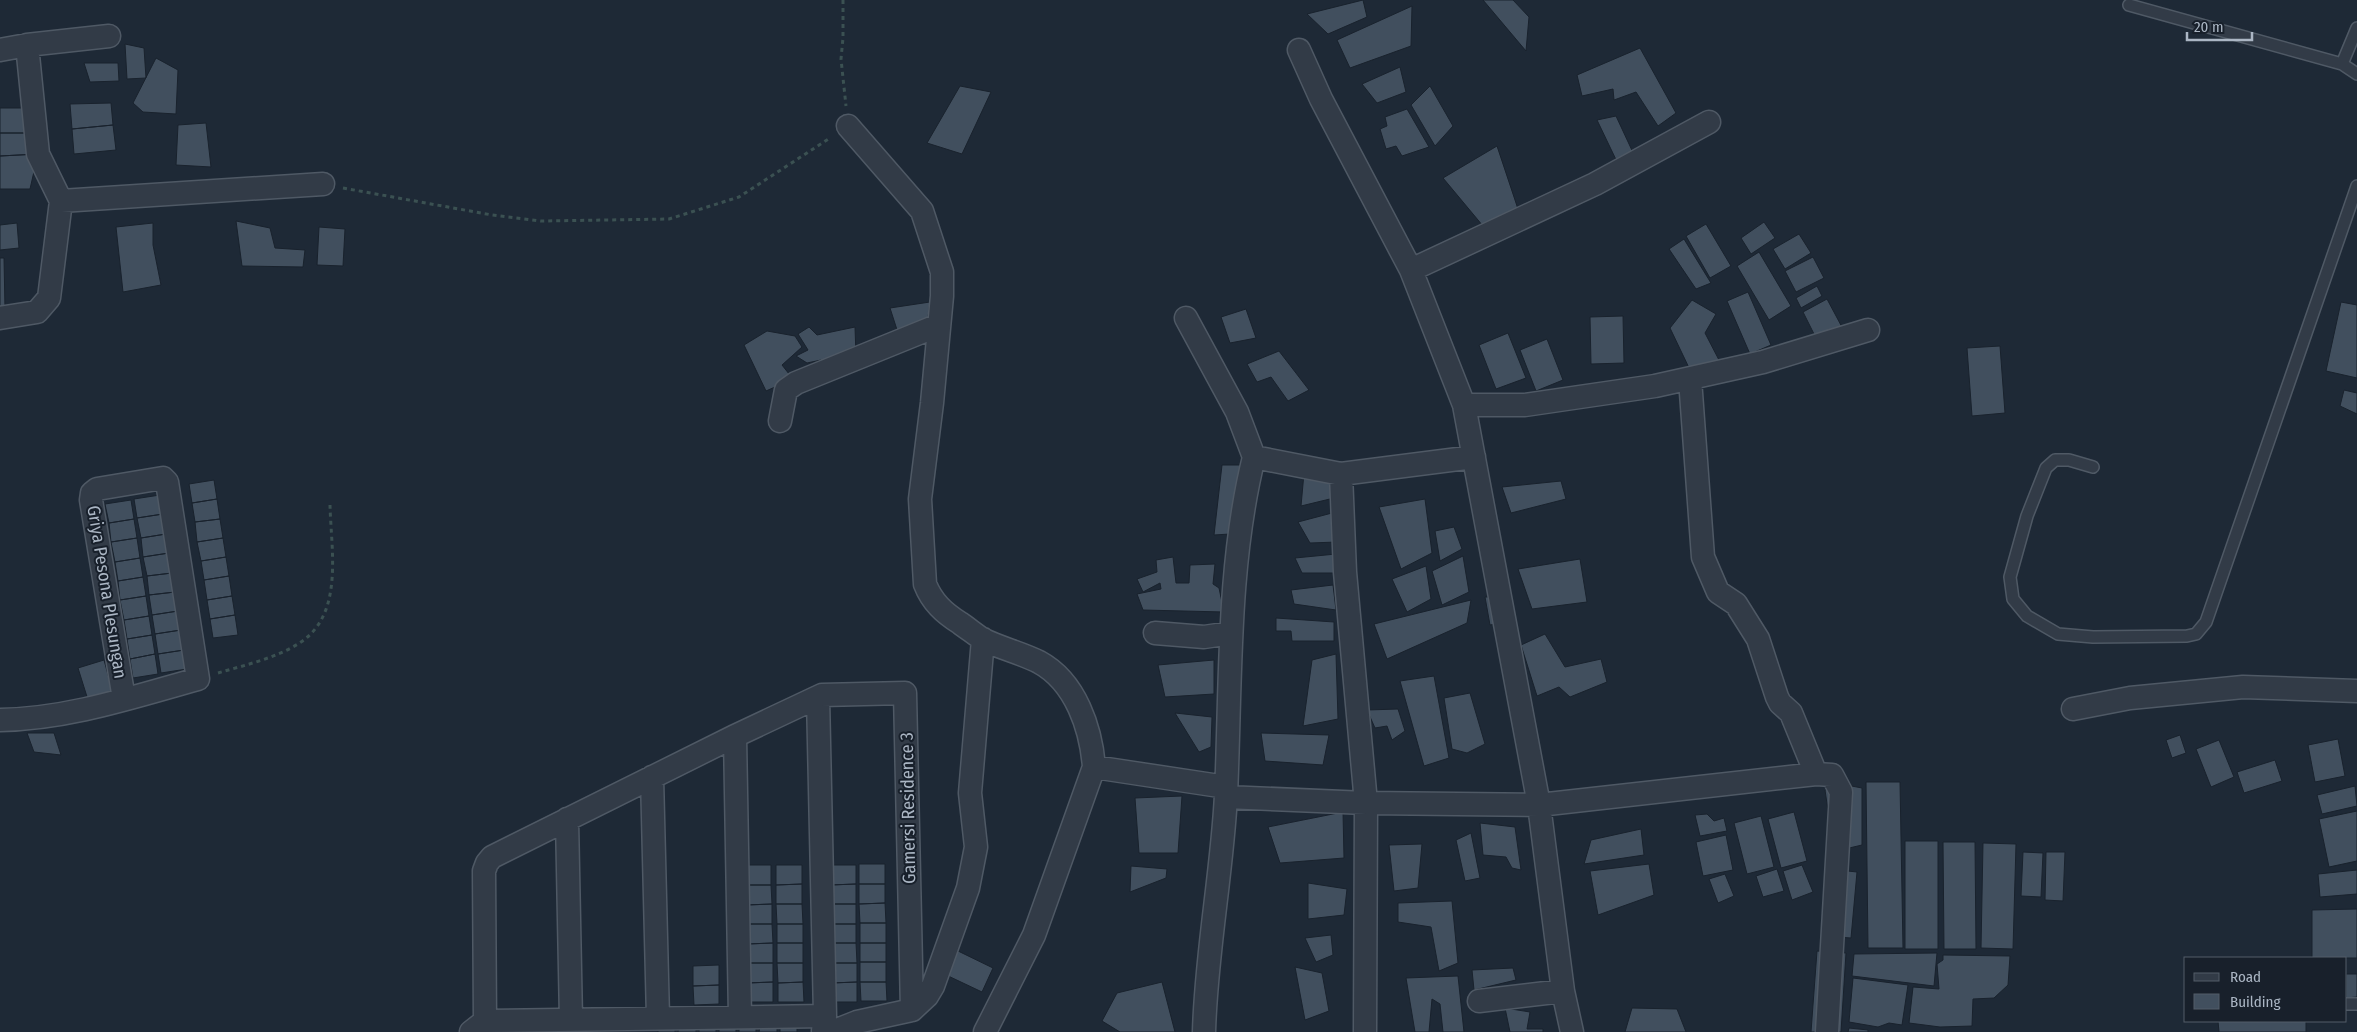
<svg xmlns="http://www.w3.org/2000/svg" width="2357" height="1032" font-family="'Fira Sans Condensed',sans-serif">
	<rect width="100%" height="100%" fill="#1e2936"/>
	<path fill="#414f5e" stroke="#19222d" d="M 1363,0 L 1367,17 L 1328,34 L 1307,14 Z
		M 1483,0 L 1513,0 L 1529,17 L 1526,51 Z
		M 1412,6 L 1411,46 L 1350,68 L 1337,40 Z
		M 125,44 L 144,48 L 146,78 L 127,79 Z
		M 1640,48 L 1676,113 L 1658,126 L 1636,92 L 1614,100 L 1613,89 L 1582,96 L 1577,75 Z
		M 156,58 L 178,70 L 176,114 L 143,112 L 133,103 Z
		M 84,63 L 118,63 L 119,81 L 90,82 Z
		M 1400,67 L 1406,92 L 1377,103 L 1362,84 Z
		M 960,86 L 991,92 L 962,154 L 927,143 Z
		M 1430,86 L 1453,126 L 1435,146 L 1411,105 Z
		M 111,103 L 113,125 L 72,129 L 70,104 Z
		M 0,108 L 24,108 L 36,133 L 0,133 Z
		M 1407,109 L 1429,147 L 1402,156 L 1396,146 L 1386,149 L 1380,129 L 1387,126 L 1385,117 Z
		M 1616,116 L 1636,159 L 1620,168 L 1597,120 Z
		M 206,123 L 211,167 L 176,165 L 178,125 Z
		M 113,125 L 116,150 L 74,154 L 72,129 Z
		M 0,133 L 26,133 L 38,154 L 0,156 Z
		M 1497,146 L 1520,215 L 1488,232 L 1443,178 Z
		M 38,154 L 30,189 L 0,189 L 0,156 Z
		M 236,221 L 270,228 L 275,248 L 305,250 L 303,267 L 242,266 Z
		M 1764,222 L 1775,238 L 1751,254 L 1741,238 Z
		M 17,223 L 19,248 L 0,250 L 0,225 Z
		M 153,223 L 153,245 L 161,285 L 123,292 L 116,227 Z
		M 1706,224 L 1731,266 L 1710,278 L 1686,236 Z
		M 319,227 L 345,229 L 343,266 L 317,265 Z
		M 1799,234 L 1811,253 L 1785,269 L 1773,249 Z
		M 1684,239 L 1711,283 L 1696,289 L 1669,249 Z
		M 1759,252 L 1791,306 L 1769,320 L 1737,266 Z
		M 1813,257 L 1824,278 L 1796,292 L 1785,271 Z
		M 0,258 L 4,258 L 5,309 L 0,309 Z
		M 1817,286 L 1822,296 L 1801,308 L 1796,298 Z
		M 1748,292 L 1771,345 L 1750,354 L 1727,301 Z
		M 1827,299 L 1843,329 L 1818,342 L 1803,312 Z
		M 1692,300 L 1716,314 L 1705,333 L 1719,360 L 1691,372 L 1670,328 Z
		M 930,302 L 927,325 L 899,336 L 890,308 Z
		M 2341,302 L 2357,305 L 2357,378 L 2326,371 Z
		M 1246,309 L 1256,338 L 1230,343 L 1221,317 Z
		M 1623,316 L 1624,363 L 1591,364 L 1590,317 Z
		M 809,327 L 817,335 L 855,327 L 856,356 L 822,369 L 821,360 L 807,363 L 796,356 L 808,350 L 798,334 Z
		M 767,331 L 795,336 L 802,347 L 782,365 L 793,379 L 766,391 L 744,345 Z
		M 1508,333 L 1526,378 L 1496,389 L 1479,345 Z
		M 1547,339 L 1563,380 L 1536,391 L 1520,350 Z
		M 2000,346 L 2005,413 L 1972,416 L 1967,348 Z
		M 1279,351 L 1309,390 L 1288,401 L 1271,377 L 1257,382 L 1247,364 Z
		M 2344,390 L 2357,393 L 2357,414 L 2340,406 Z
		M 1222,465 L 1243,465 L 1230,534 L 1214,535 Z
		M 1304,473 L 1333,481 L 1334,498 L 1301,506 Z
		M 214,480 L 217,499 L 192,503 L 189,484 Z
		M 1561,481 L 1566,499 L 1511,513 L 1502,487 Z
		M 160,495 L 163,514 L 137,518 L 134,499 Z
		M 217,499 L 220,519 L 195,522 L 192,503 Z
		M 1425,499 L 1432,553 L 1401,569 L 1379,507 Z
		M 131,500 L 134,519 L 109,523 L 105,504 Z
		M 1332,513 L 1337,542 L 1310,543 L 1298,522 Z
		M 163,514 L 166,534 L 141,538 L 137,518 Z
		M 134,519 L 137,538 L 111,542 L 109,523 Z
		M 220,519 L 223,538 L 197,542 L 195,522 Z
		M 1454,527 L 1462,549 L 1440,561 L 1435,531 Z
		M 166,534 L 169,553 L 143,557 L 141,538 Z
		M 137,538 L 140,558 L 115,562 L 111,542 Z
		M 223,538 L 226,557 L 201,561 L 197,542 Z
		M 169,553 L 172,573 L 147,576 L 143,557 Z
		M 1336,554 L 1342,573 L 1302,573 L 1295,558 Z
		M 1463,556 L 1469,592 L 1442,605 L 1432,571 Z
		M 226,557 L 229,576 L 204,580 L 201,561 Z
		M 1173,557 L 1176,583 L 1189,583 L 1190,565 L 1215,564 L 1213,584 L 1219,588 L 1224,612 L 1143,610 L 1137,594 L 1161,589 L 1160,583 L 1143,592 L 1137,579 L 1157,572 L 1156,560 Z
		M 140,558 L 143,577 L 118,581 L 115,562 Z
		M 1580,559 L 1587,602 L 1532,609 L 1518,569 Z
		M 1426,566 L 1431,599 L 1407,612 L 1392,579 Z
		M 172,573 L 175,592 L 149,595 L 147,576 Z
		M 229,576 L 232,596 L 207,600 L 204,580 Z
		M 143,577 L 146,596 L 120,600 L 118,581 Z
		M 1333,585 L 1336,610 L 1294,604 L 1291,590 Z
		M 175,592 L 178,611 L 152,615 L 149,595 Z
		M 146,596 L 149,616 L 124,620 L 120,600 Z
		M 232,596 L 235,615 L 210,619 L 207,600 Z
		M 1485,597 L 1493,597 L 1502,623 L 1490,625 Z
		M 1471,600 L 1467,623 L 1387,659 L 1374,624 Z
		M 178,611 L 181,630 L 155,634 L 152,615 Z
		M 235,615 L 238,635 L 213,638 L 210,619 Z
		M 149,616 L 152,635 L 127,639 L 124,620 Z
		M 1276,618 L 1334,622 L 1334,641 L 1292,641 L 1291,631 L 1276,631 Z
		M 181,630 L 184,650 L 158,654 L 155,634 Z
		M 1545,634 L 1565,667 L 1601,659 L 1607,682 L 1570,697 L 1559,687 L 1537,696 L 1521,645 Z
		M 152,635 L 155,654 L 130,659 L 127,639 Z
		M 184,650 L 187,669 L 161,673 L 158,654 Z
		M 155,654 L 158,674 L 133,678 L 130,659 Z
		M 1336,654 L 1338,719 L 1303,726 L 1312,660 Z
		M 104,660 L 113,693 L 88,700 L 78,668 Z
		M 1214,660 L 1214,694 L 1165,697 L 1158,665 Z
		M 1434,676 L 1449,758 L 1424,766 L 1400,681 Z
		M 1470,693 L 1485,744 L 1467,753 L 1452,749 L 1444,698 Z
		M 1398,709 L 1405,731 L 1392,740 L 1387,726 L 1375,728 L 1367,710 Z
		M 1175,713 L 1212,717 L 1211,747 L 1199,752 Z
		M 27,733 L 54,733 L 61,755 L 34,752 Z
		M 1261,733 L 1329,735 L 1323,765 L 1265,761 Z
		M 2180,735 L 2186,753 L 2172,758 L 2166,740 Z
		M 2338,739 L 2345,776 L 2315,782 L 2308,745 Z
		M 2219,740 L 2234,777 L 2211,787 L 2196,749 Z
		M 2275,760 L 2282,781 L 2244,793 L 2237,772 Z
		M 1866,782 L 1900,782 L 1903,948 L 1868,948 Z
		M 1841,784 L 1862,788 L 1862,845 L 1845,849 L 1833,845 L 1825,790 Z
		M 2355,786 L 2357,806 L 2322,814 L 2317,795 Z
		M 1182,796 L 1178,853 L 1139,853 L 1135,798 Z
		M 2357,811 L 2357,861 L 2329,867 L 2319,819 Z
		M 1343,812 L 1344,858 L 1280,863 L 1268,827 Z
		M 1794,812 L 1807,861 L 1781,868 L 1768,819 Z
		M 1707,814 L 1714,821 L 1724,818 L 1727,831 L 1700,836 L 1695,815 Z
		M 1761,816 L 1774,867 L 1747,874 L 1734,823 Z
		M 1480,823 L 1515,827 L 1521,870 L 1512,868 L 1506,857 L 1483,855 Z
		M 1641,829 L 1644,855 L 1584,864 L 1591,840 Z
		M 1471,833 L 1480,878 L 1465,881 L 1456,840 Z
		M 1726,835 L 1733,870 L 1703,876 L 1696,842 Z
		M 1905,841 L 1938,841 L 1938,949 L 1905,949 Z
		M 1943,842 L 1975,842 L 1976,949 L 1944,949 Z
		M 1983,843 L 2016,844 L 2013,949 L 1981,948 Z
		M 1422,844 L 1418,888 L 1394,891 L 1389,845 Z
		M 2023,852 L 2043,853 L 2041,897 L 2021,896 Z
		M 2046,852 L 2065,852 L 2063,901 L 2045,900 Z
		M 859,864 L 885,864 L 885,884 L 859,884 Z
		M 1649,864 L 1654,895 L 1598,915 L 1590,871 Z
		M 745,865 L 771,865 L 771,885 L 746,885 Z
		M 776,865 L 802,865 L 802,884 L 776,885 Z
		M 830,865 L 856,865 L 856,884 L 830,885 Z
		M 1802,865 L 1813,892 L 1792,900 L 1783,871 Z
		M 1131,866 L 1167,869 L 1166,878 L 1130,892 Z
		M 1777,869 L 1784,891 L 1763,897 L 1756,876 Z
		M 1829,869 L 1857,872 L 1851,938 L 1823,936 Z
		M 2357,870 L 2357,894 L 2320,897 L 2318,874 Z
		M 1725,874 L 1734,896 L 1718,903 L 1709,879 Z
		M 1308,883 L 1347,889 L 1344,915 L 1308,919 Z
		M 802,884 L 802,904 L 776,904 L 776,885 Z
		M 856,884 L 856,904 L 830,904 L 830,885 Z
		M 859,884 L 885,884 L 885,903 L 859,904 Z
		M 746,885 L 771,885 L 772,904 L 746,905 Z
		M 1452,901 L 1458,963 L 1439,971 L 1431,927 L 1398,922 L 1398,903 Z
		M 885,903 L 886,923 L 860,923 L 859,904 Z
		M 772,904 L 772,924 L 746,924 L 746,905 Z
		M 776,904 L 802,904 L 803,924 L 777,924 Z
		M 830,904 L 856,904 L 856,924 L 830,924 Z
		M 2357,909 L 2357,958 L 2312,958 L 2312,910 Z
		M 860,923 L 886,923 L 886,943 L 860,943 Z
		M 746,924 L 772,924 L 773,943 L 747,944 Z
		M 777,924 L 803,924 L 803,943 L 777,943 Z
		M 830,924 L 856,924 L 856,943 L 831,943 Z
		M 1331,935 L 1333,955 L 1316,962 L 1305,938 Z
		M 773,943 L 773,963 L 747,963 L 747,944 Z
		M 777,943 L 803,943 L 803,963 L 777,963 Z
		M 831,943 L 856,943 L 857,963 L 831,963 Z
		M 860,943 L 886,943 L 886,962 L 860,962 Z
		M 956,950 L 993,968 L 982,992 L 944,974 Z
		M 1817,951 L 1846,953 L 1841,1032 L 1811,1032 Z
		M 1937,953 L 1934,986 L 1852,976 L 1854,954 Z
		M 1943,955 L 2010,956 L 2008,985 L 1994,998 L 1973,999 L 1972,1026 L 1940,1027 L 1909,1023 L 1913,987 L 1939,989 L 1937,964 L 1943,960 Z
		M 860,962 L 886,962 L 886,982 L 860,982 Z
		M 747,963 L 773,963 L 773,982 L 747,983 Z
		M 777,963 L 803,963 L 803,982 L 778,983 Z
		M 831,963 L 857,963 L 857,982 L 831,983 Z
		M 719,965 L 719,985 L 693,986 L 693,966 Z
		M 1295,967 L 1322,973 L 1329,1011 L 1305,1020 Z
		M 1513,968 L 1516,980 L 1474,990 L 1472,970 Z
		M 2346,974 L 2357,974 L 2357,997 L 2346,998 Z
		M 1458,976 L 1464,1032 L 1443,1032 L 1440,1004 L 1432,999 L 1429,1032 L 1415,1032 L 1406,978 Z
		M 1853,978 L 1908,985 L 1902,1025 L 1889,1023 L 1878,1027 L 1849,1022 Z
		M 773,982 L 773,1002 L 747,1002 L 747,983 Z
		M 803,982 L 804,1002 L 778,1002 L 778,983 Z
		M 857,982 L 857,1002 L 831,1002 L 831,983 Z
		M 860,982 L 886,982 L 887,1001 L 861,1001 Z
		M 1162,982 L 1175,1032 L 1120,1032 L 1102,1021 L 1117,993 Z
		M 719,985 L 719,1004 L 694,1005 L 693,986 Z
		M 1505,1008 L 1530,1012 L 1527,1029 L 1543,1029 L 1543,1032 L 1510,1032 Z
		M 1632,1008 L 1677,1009 L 1686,1032 L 1625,1032 Z
		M 2218,1021 L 2306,1021 L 2306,1032 L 2219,1032 Z
		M 719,1026 L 736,1027 L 736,1032 L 719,1032 Z
		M 739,1026 L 756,1027 L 756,1032 L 739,1032 Z
		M 658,1027 L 675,1028 L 675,1032 L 658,1032 Z
		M 679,1027 L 696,1028 L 696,1032 L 678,1032 Z
		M 699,1027 L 716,1027 L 716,1032 L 699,1032 Z
		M 760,1027 L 777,1027 L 777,1032 L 759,1032 Z
		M 780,1027 L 797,1027 L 797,1032 L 780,1032 Z
		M 1849,1028 L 1868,1030 L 1868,1032 L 1848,1032 Z"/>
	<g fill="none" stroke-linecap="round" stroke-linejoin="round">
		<defs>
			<path id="lane" d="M 2129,5 L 2342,64
				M 2357,28 L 2342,64 L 2357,74
				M 2093,467 L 2069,460 L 2055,460 L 2046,468 L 2027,516 L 2010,577 L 2013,599 L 2027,616 L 2058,634 L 2093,637 L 2187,636 L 2196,634 L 2206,622 L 2357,186
				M 2346,1004 L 2357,1004"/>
			<path id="street" d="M 27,45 L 109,36
				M 0,50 L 27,45 L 38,154 L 61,201 L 49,298 L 37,312 L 0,318
				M 1299,50 L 1321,99 L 1411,270 L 1464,405 L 1539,805 L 1563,991 L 1572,1032
				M 848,126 L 922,211 L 942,272 L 942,296 L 932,403 L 920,499 L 925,584 C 932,602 944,613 960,623 C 967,628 975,634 982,639 C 1000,648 1021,653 1039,662 C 1076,682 1091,729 1094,767 L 1034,935 L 985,1032
				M 61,201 L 323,184
				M 1411,270 L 1595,184 L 1709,122
				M 1186,318 L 1237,412 L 1254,457
				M 1690,379 L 1703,557 L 1718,592 L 1736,604 L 1758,639 L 1777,697 L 1780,703 L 1791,713 L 1816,774
				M 1464,405 L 1525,405 L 1655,386 L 1763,362 L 1868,330
				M 780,421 L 786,390 L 796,383 L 939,325
				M 1341,474 L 1345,572 L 1366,803 L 1365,1032
				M 1155,633 L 1204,637 L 1231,633
				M 818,697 L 825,1016 L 823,1031
				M 2073,709 L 2130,698 L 2243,687 L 2357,691
				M 0,720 C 68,719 133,697 198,679 L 167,482 L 163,478 L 97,489 L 92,493 L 91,500 L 124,699
				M 735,736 L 740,1017
				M 1094,767 L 1226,787
				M 652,777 L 658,1018
				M 1226,797 L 1366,803 L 1539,805 L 1816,774 L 1832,775 L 1841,792 L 1827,1032
				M 567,819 L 571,1020
				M 1479,1001 L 1563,991
				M 485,1021 L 484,871 L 487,863 L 492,857 L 735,736 L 822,695 L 905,693 L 912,1010
				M 471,1032 L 485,1021 L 825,1016
				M 832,1032 L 857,1022 L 912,1010 L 927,996 L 933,986 L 968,888 L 976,847 L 970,793 L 983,639
				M 1204,1032 C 1206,953 1222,874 1226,795 C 1231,684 1227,565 1254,457 L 1341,474 L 1474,457"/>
		</defs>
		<use href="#lane" stroke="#4f5965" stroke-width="14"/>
		<use href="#street" stroke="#4f5965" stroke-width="25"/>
		<path stroke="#3b5152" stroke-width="3" stroke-dasharray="4 4" stroke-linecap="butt" d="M 843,0 L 843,38 L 841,59 L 846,106
			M 343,188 L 492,215 L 541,221 L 669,219 L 739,197 L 830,138
			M 218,673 C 245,665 277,658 301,642 C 344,613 331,550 330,505"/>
		<use href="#lane" stroke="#323b47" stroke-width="11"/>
		<use href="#street" stroke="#323b47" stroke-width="22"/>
	</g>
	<g text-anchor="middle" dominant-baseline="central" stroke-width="4" stroke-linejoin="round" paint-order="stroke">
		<g font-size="18" fill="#abb6c4" stroke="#18202b">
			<text transform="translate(107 592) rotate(81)">Griya Pesona Plesungan</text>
			<text transform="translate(908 808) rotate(-91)">Gamersi Residence 3</text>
		</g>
	</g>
	<rect x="2184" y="957" width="162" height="65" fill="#18202b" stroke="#535c68"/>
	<rect x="2194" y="973" width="25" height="8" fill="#323b47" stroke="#535c68"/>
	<text x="2230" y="982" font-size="15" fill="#abb6c4">Road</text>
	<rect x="2194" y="994" width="25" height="15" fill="#414f5e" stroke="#535c68"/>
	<text x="2230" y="1007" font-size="15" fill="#abb6c4">Building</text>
	<path d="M2187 32v8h65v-8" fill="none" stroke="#abb6c4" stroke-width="2.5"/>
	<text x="2194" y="32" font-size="15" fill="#abb6c4" stroke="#18202b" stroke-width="4" paint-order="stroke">20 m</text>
</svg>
